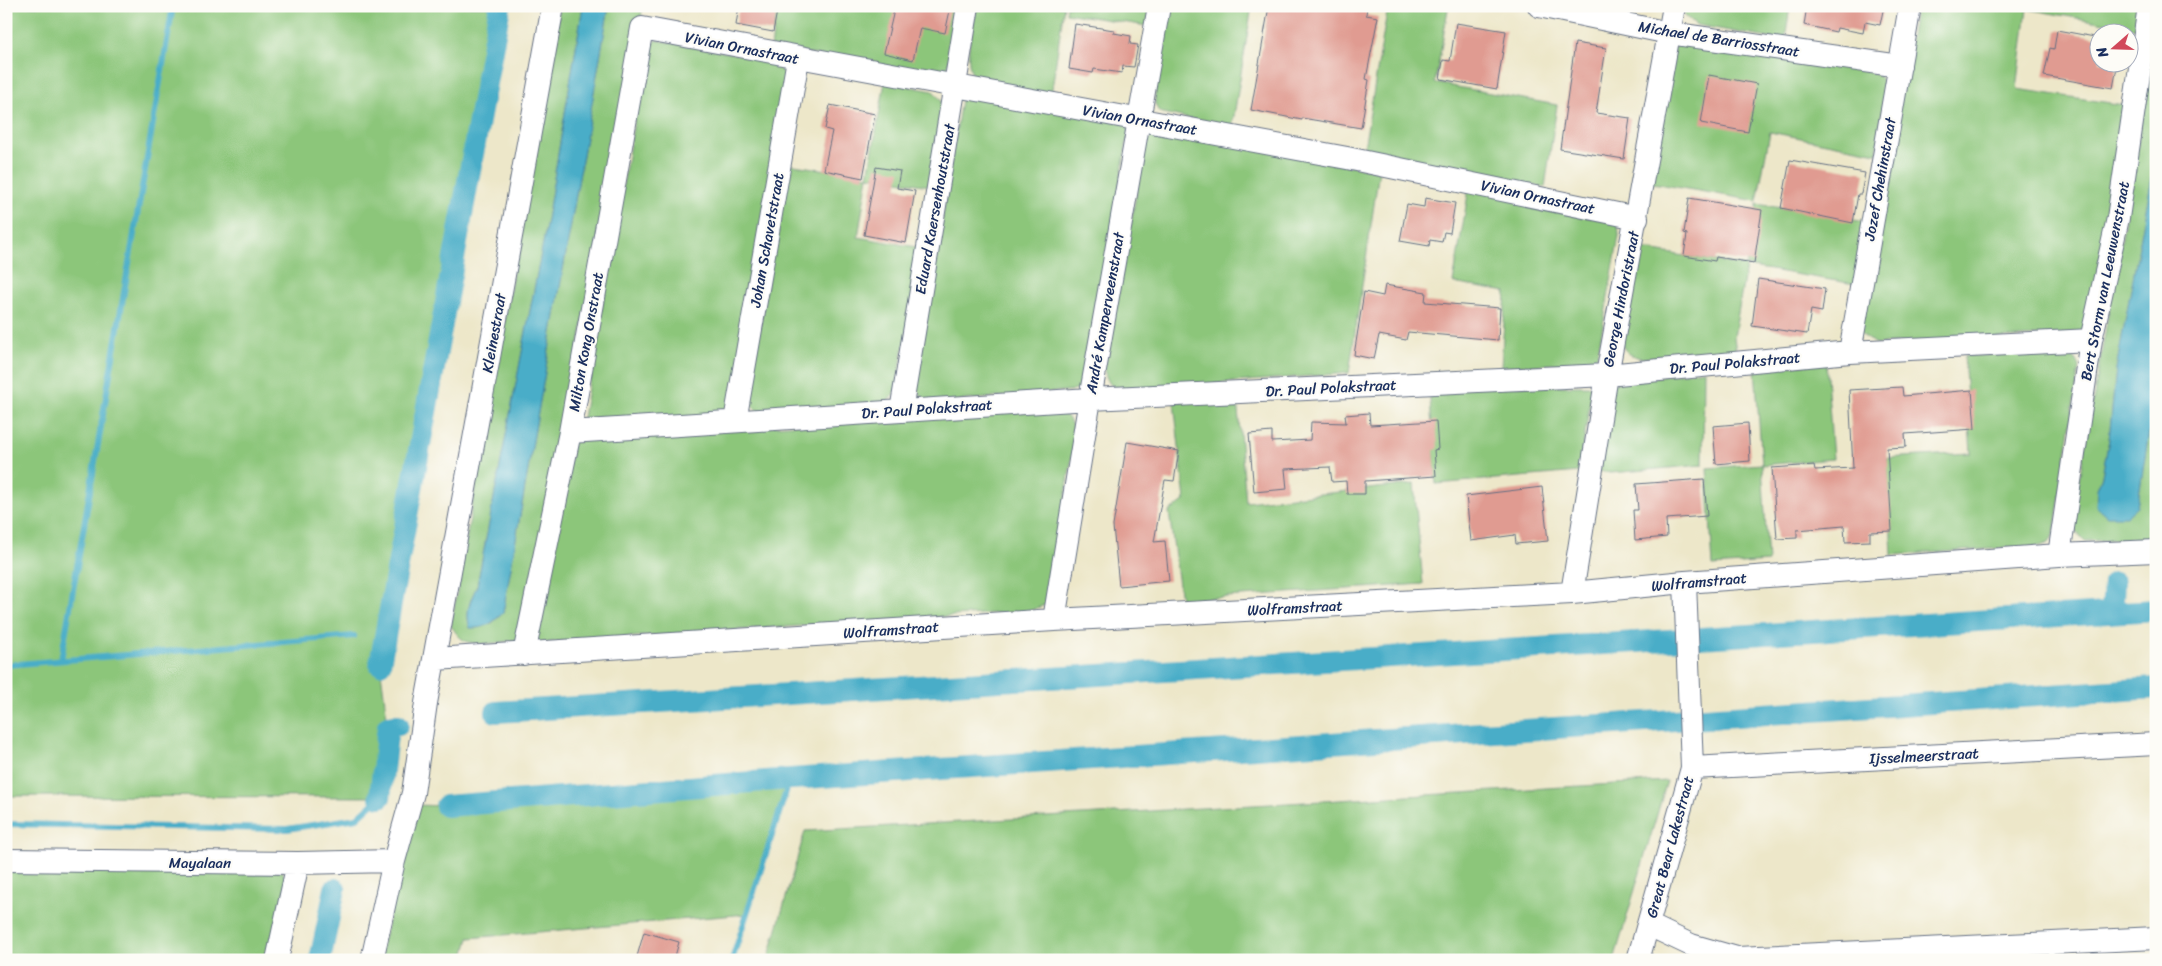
<svg xmlns="http://www.w3.org/2000/svg" width="2162" height="966" font-family="Sriracha,sans-serif">
	<rect width="100%" height="100%" fill="#fdfcf7"/>
	<filter id="ink" filterUnits="userSpaceOnUse"><feTurbulence type="fractalNoise" baseFrequency=".02" numOctaves="2"/><feDisplacementMap in="SourceGraphic" scale="10" xChannelSelector="R" yChannelSelector="G"/><feConvolveMatrix kernelMatrix="1 2 1 2 8 2 1 2 1" color-interpolation-filters="sRGB"/></filter>
	<filter id="wash" filterUnits="userSpaceOnUse"><feTurbulence type="fractalNoise" baseFrequency=".0096" numOctaves="4" result="noise"/><feDisplacementMap in="SourceGraphic" scale="20" xChannelSelector="R" yChannelSelector="G"/><feGaussianBlur stdDeviation="1.12" result="paint"/><feColorMatrix in="noise" values="0 0 0 0 0 0 0 0 0 0 0 0 0 0 0 0 0 1.4 0 .05"/><feComposite in="paint" operator="in"/></filter>
	<g filter="url(#wash)">
		<rect width="100%" height="100%" fill="#ede7c9"/>
		<path fill="#8cc67a" stroke="#547a6c" d="M 6,6 L 500,6 L 380,664 L 388,726 L 380,797 L 6,796 Z
			M 560,6 L 583,6 L 544,238 L 477,586 C 470,601 465,613 470,628 L 491,624 L 503,613 L 609,6 L 643,6 L 523,639 C 506,641 484,646 468,642 C 460,640 456,632 451,626 Z
			M 777,6 L 962,6 L 945,77 L 771,47 Z
			M 977,6 L 1064,6 L 1051,96 L 976,82 C 961,60 973,30 977,6 Z
			M 1067,6 L 1150,6 L 1147,26 L 1066,13 Z
			M 1168,6 L 1252,6 L 1232,128 L 1159,112 L 1155,104 L 1155,93 Z
			M 1388,6 L 1447,6 L 1448,9 L 1435,83 L 1557,105 L 1545,187 L 1363,154 Z
			M 1681,6 L 1790,6 L 1785,41 L 1697,25 L 1686,17 Z
			M 1916,6 L 2142,6 L 2138,29 L 2027,9 L 2017,89 L 2124,105 L 2104,256 L 2081,334 L 1877,344 L 1867,339 L 1860,331 Z
			M 2156,34 L 2156,157 L 2116,369 L 2109,440 L 2102,476 L 2097,489 L 2137,507 L 2156,388 L 2156,532 L 2145,538 L 2085,541 L 2074,529 L 2072,520 L 2122,237 Z
			M 656,40 L 775,61 L 788,79 L 733,406 L 713,417 L 582,423 L 647,46 Z
			M 1685,40 L 1866,70 L 1879,76 L 1885,85 L 1877,153 L 1770,132 L 1757,201 L 1647,182 L 1675,46 Z
			M 885,82 L 933,91 L 940,99 L 943,108 L 929,186 L 868,176 L 858,237 L 922,248 L 896,390 L 890,399 L 881,406 L 761,412 L 754,408 L 748,399 L 787,164 L 868,176 Z
			M 970,95 L 1130,124 L 1086,377 L 1077,390 L 933,403 L 922,397 L 916,388 L 961,100 Z
			M 1162,130 L 1379,171 L 1349,373 L 1121,391 C 1109,386 1107,381 1104,369 L 1145,147 L 1151,134 Z
			M 1469,188 L 1618,221 L 1619,236 L 1598,353 L 1593,362 L 1501,367 L 1506,292 L 1453,283 Z
			M 1757,204 L 1866,222 L 1855,284 L 1746,266 L 1734,337 L 1736,352 L 1642,358 C 1630,356 1626,353 1620,342 L 1636,248 L 1746,266 Z
			M 2067,352 L 2074,358 L 2079,367 L 2054,535 L 2049,543 L 2040,546 L 1892,555 L 1887,458 L 1971,453 L 1964,356 Z
			M 1826,363 L 1833,459 L 1762,465 L 1768,562 L 1713,566 L 1707,468 L 1762,464 L 1755,368 Z
			M 1704,370 L 1703,465 L 1611,473 L 1598,471 L 1610,384 Z
			M 1429,386 L 1591,386 L 1591,396 L 1579,472 L 1436,484 Z
			M 1237,398 L 1246,502 L 1414,484 L 1423,584 L 1181,600 L 1169,512 L 1185,500 L 1174,402 Z
			M 1049,408 C 1069,413 1071,419 1075,438 L 1050,592 L 1045,605 L 1029,611 L 539,643 L 534,640 L 574,439 Z
			M 790,779 L 747,914 L 469,938 L 463,960 L 379,960 L 415,805 L 446,806 Z
			M 1667,781 L 1614,960 L 768,960 L 805,831 Z
			M 282,871 L 287,881 L 269,960 L 6,960 L 6,872 Z"/>
		<path fill="#49adc8" stroke="#326e93" d="M 583,6 L 609,6 L 503,613 C 492,623 485,629 470,628 C 465,612 470,601 477,586 L 544,238 Z
			M 2156,157 L 2156,388 L 2137,507 L 2127,516 L 2107,516 L 2096,506 L 2097,489 L 2102,476 L 2109,440 L 2116,369 Z"/>
		<g fill="none" stroke-linecap="round" stroke-linejoin="round">
			<path stroke="#49adc8" stroke-width="6" d="M 61,660 L 173,6
				M 6,665 L 354,636
				M 6,824 L 287,829 L 357,818 L 380,797
				M 732,960 L 790,779"/>
			<path stroke="#49adc8" stroke-width="22" d="M 2112,613 L 2114,583
				M 380,664 L 500,6
				M 496,712 L 2156,610
				M 380,797 L 388,726 L 398,725
				M 446,806 L 790,779 L 2156,688
				M 320,960 L 335,889"/>
		</g>
		<g id="blocks">
			<path fill="#e09b91" d="M 739,6 L 778,6 L 773,32 L 736,25 Z
				M 895,6 L 951,6 L 945,33 L 920,28 L 913,60 L 884,53 Z
				M 1269,6 L 1367,6 L 1366,15 L 1378,17 L 1366,79 L 1369,80 L 1361,128 L 1302,118 L 1302,120 L 1251,110 Z
				M 1807,6 L 1884,6 L 1880,25 L 1865,22 L 1863,33 L 1837,28 L 1836,32 L 1804,25 Z
				M 1456,23 L 1506,31 L 1497,89 L 1440,79 L 1443,60 L 1450,61 Z
				M 1075,24 L 1114,30 L 1114,33 L 1131,36 L 1130,44 L 1138,45 L 1134,67 L 1123,66 L 1122,73 L 1094,69 L 1093,73 L 1069,69 Z
				M 2057,30 L 2100,38 L 2100,62 L 2118,62 L 2113,88 L 2044,76 L 2050,48 L 2054,49 Z
				M 1575,43 L 1606,48 L 1596,113 L 1630,118 L 1624,159 L 1560,149 Z
				M 1709,75 L 1757,84 L 1748,132 L 1701,123 Z
				M 830,105 L 875,114 L 863,178 L 824,170 L 832,131 L 825,129 Z
				M 1790,160 L 1865,173 L 1861,194 L 1858,194 L 1853,223 L 1781,208 Z
				M 876,167 L 900,171 L 897,188 L 915,191 L 906,243 L 864,235 Z
				M 1425,198 L 1455,203 L 1450,233 L 1444,232 L 1442,242 L 1430,240 L 1429,246 L 1400,241 L 1407,204 L 1424,207 Z
				M 1689,198 L 1762,210 L 1754,263 L 1716,257 L 1715,261 L 1684,256 L 1687,234 L 1684,233 Z
				M 1758,279 L 1825,289 L 1822,312 L 1811,310 L 1807,334 L 1752,326 Z
				M 1385,285 L 1426,292 L 1425,302 L 1500,308 L 1498,340 L 1408,332 L 1406,340 L 1379,335 L 1374,359 L 1354,355 L 1364,292 L 1383,296 Z
				M 1902,387 L 1903,396 L 1972,390 L 1975,429 L 1905,434 L 1906,447 L 1887,448 L 1892,531 L 1870,532 L 1870,541 L 1845,542 L 1844,526 L 1797,530 L 1797,538 L 1777,539 L 1772,468 L 1814,465 L 1815,470 L 1853,468 L 1849,390 Z
				M 1369,413 L 1370,425 L 1436,421 L 1438,449 L 1434,450 L 1436,476 L 1365,481 L 1365,494 L 1347,494 L 1346,481 L 1332,482 L 1330,467 L 1285,469 L 1287,489 L 1254,492 L 1249,434 L 1272,432 L 1272,442 L 1310,440 L 1311,422 L 1346,423 L 1345,415 Z
				M 1748,423 L 1750,461 L 1716,464 L 1713,426 Z
				M 1127,442 L 1179,451 L 1174,481 L 1165,480 L 1154,542 L 1165,541 L 1169,581 L 1119,586 L 1113,526 Z
				M 1704,479 L 1707,516 L 1666,519 L 1667,537 L 1635,540 L 1633,510 L 1638,510 L 1636,484 Z
				M 1542,487 L 1548,541 L 1516,544 L 1515,535 L 1471,541 L 1466,496 Z
				M 644,932 L 679,942 L 674,960 L 636,960 Z"/>
		</g>
	</g>
	<g filter="url(#ink)">
		<use href="#blocks" fill-opacity="0" stroke="#646f83" stroke-width="1"/>
		<g fill="none" stroke-linecap="round" stroke-linejoin="round">
			<defs>
				<path id="minor" d="M 1539,6 L 1669,33 L 1900,66
					M 1850,352 L 1910,6
					M 901,411 L 968,6
					M 735,421 L 798,59
					M 570,432 L 1090,399 L 1607,375 L 1850,352 L 2091,340
					M 2059,555 L 2091,340 L 2118,218 L 2149,6
					M 1572,593 L 1607,375 L 1674,6
					M 1054,620 L 1090,399 L 1159,6
					M 524,654 L 570,432 L 642,28 L 1347,158 L 1637,218
					M 435,659 L 1054,620 L 1572,593 L 1685,582 L 2059,555 L 2156,551
					M 1692,768 L 2156,744
					M 6,860 L 298,863 L 394,861
					M 1649,925 L 1691,945 L 1737,958 L 2156,938
					M 277,960 L 298,863
					M 372,960 L 394,861 L 413,793 L 426,703 L 553,6
					M 1638,960 L 1692,768 L 1685,582"/>
			</defs>
			<use href="#minor" stroke="#646f83" stroke-width="24"/>
			<use href="#minor" stroke="#fff" stroke-width="22"/>
		</g>
	</g>
	<g text-anchor="middle" dominant-baseline="central" stroke-width="4.5" stroke-linejoin="round" paint-order="stroke">
		<g font-size="15" fill="#1b2f5e" stroke="#fdfcf7">
			<text transform="translate(1719 39) rotate(9)">Michael de Barriosstraat</text>
			<text transform="translate(742 48) rotate(11)">Vivian Ornastraat</text>
			<text transform="translate(1140 120) rotate(10)">Vivian Ornastraat</text>
			<text transform="translate(1880 179) rotate(-80)">Jozef Chehinstraat</text>
			<text transform="translate(1538 197) rotate(12)">Vivian Ornastraat</text>
			<text transform="translate(935 209) rotate(-80)">Eduard Kaersenhoutstraat</text>
			<text transform="translate(767 240) rotate(-80)">Johan Schavetstraat</text>
			<text transform="translate(2105 281) rotate(-79)">Bert Storm van Leeuwenstraat</text>
			<text transform="translate(1621 299) rotate(-79)">George Hindoristraat</text>
			<text transform="translate(1105 313) rotate(-80)">André Kamperveenstraat</text>
			<text transform="translate(494 333) rotate(-80)">Kleinestraat</text>
			<text transform="translate(586 342) rotate(-80)">Milton Kong Onstraat</text>
			<text transform="translate(1735 363) rotate(-5)">Dr. Paul Polakstraat</text>
			<text transform="translate(1331 388) rotate(-3)">Dr. Paul Polakstraat</text>
			<text transform="translate(927 409) rotate(-4)">Dr. Paul Polakstraat</text>
			<text transform="translate(1699 582) rotate(-5)">Wolframstraat</text>
			<text transform="translate(1295 608) rotate(-3)">Wolframstraat</text>
			<text transform="translate(891 630) rotate(-4)">Wolframstraat</text>
			<text transform="translate(1924 756) rotate(-3)">Ijsselmeerstraat</text>
			<text transform="translate(1670 847) rotate(-75)">Great Bear Lakestraat</text>
			<text x="200" y="863">Mayalaan</text>
		</g>
	</g>
	<rect width="2162" height="966" fill="none" stroke="#fdfcf7" stroke-width="25"/>
	<g transform="translate(2114 48) rotate(250)"><circle r="24" fill="#fdfcf7" stroke="#a3aaba"/>
	<path d="M0-4L9 19L0 12L-9 19Z" fill="#d1495b"/>
	<text y="-8" font-size="14" font-weight="bold" text-anchor="middle" fill="#1b2f5e">N</text>
	</g>
</svg>
